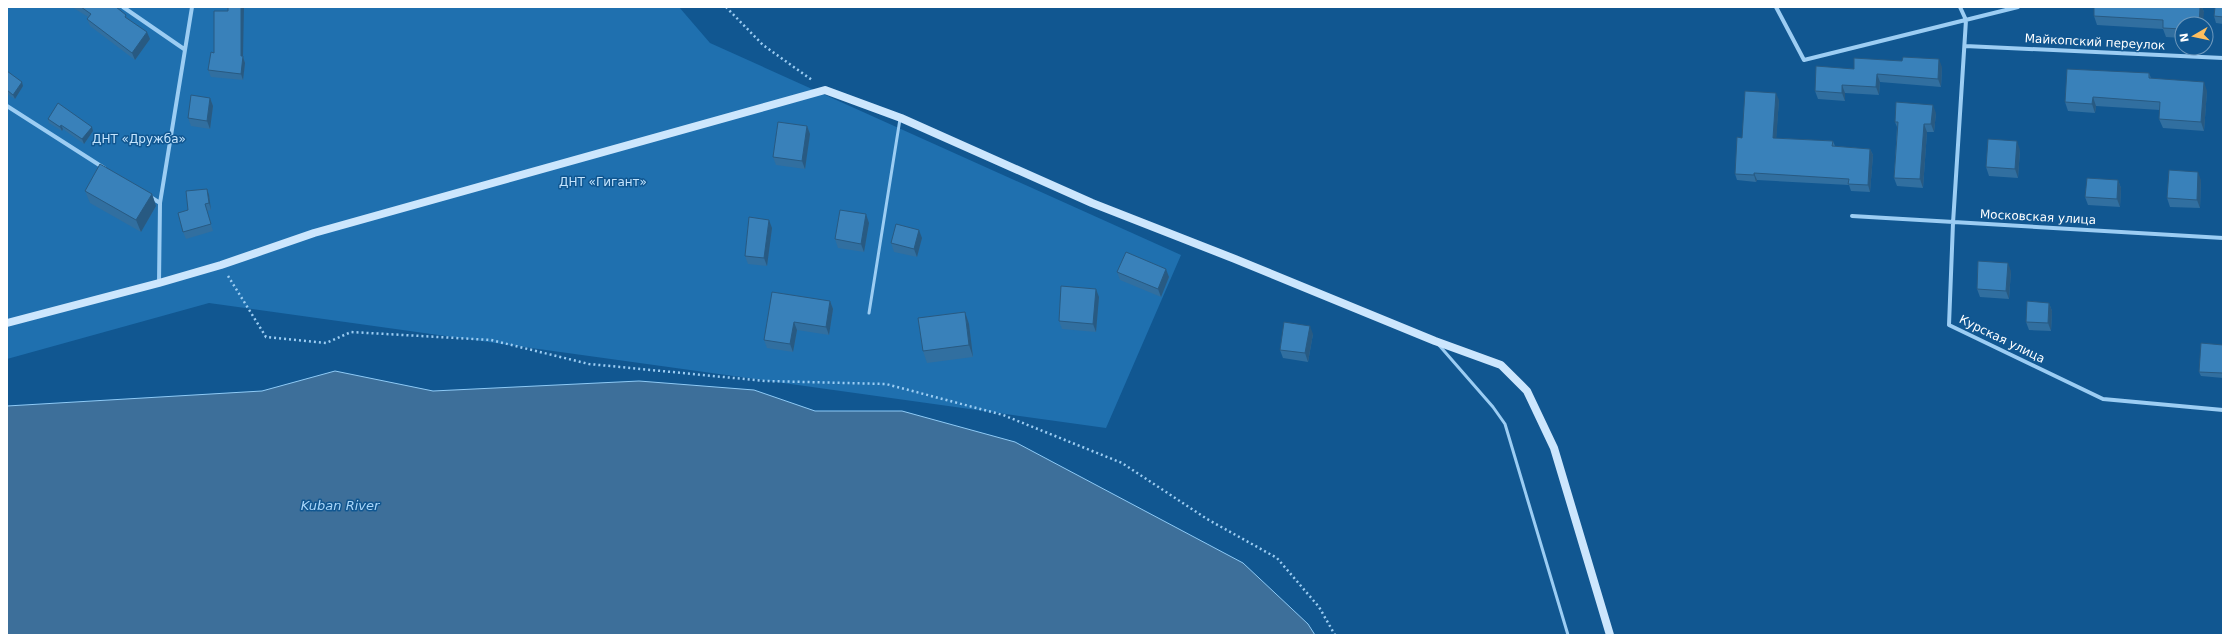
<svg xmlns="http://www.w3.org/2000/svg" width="2230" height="642" font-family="'DejaVu Sans',sans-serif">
	<rect width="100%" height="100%" fill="#115791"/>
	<path fill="#1f70af" d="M 7,7 L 679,7 L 710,43 L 1181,255 L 1106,428 L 209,303 L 7,359 Z"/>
	<path fill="#3d6f9a" stroke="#8ecaf6" d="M 335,371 L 433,391 L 639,381 L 754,390 L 815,411 L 902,411 L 1015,442 L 1243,563 L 1308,624 L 1315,635 L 7,635 L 7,406 L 262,391 Z"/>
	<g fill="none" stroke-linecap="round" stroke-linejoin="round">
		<path stroke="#9ccdf3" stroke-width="2.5" stroke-dasharray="2 3" stroke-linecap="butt" d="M 726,7 L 763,45 L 812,80
			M 228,276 L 266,337 L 326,343 L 351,332 L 491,340 L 589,364 L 765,381 L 886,384 L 1003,415 L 1122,463 L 1207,519 L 1277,558 L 1319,607 L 1335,635"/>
		<path stroke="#9ccdf3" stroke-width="3" d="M 869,313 L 900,119
			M 1438,344 L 1493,407 L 1505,424 L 1568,635"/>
		<path stroke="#9ccdf3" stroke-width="4" d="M 123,7 L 184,49
			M 1776,7 L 1804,60 L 2018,7
			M 1960,7 L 1966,20 L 1953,223 L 1949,325 L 2103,399 L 2223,410
			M 1965,46 L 2223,58
			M 7,106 L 104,168
			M 149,196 L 160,203
			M 1852,216 L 2223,238
			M 159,283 L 160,203 L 192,7"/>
		<path stroke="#cce6fd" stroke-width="8" d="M 7,323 L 159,283 L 221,265 L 314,233 L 825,90 L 901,118 L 1092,203 L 1235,259 L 1435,341 L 1501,365 L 1527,391 L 1554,448 L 1610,635"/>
	</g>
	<path fill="#316fa0" d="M 72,7 L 116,7 L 150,39 L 135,60 L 90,26 L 87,19 L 88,17 Z
		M 2094,7 L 2202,7 L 2204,12 L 2182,24 L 2182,38 L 2166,37 L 2163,29 L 2097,25 L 2094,16 Z
		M 2223,7 L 2223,24 L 2216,23 L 2214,16 Z
		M 228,11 L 245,63 L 243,80 L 211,77 L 208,70 L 214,53 Z
		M 1942,67 L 1941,87 L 1880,82 L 1879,95 L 1845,93 L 1845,101 L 1818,99 L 1815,91 L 1854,69 Z
		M 7,71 L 23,86 L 15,99 L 7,94 Z
		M 2149,73 L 2151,78 L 2207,91 L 2204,131 L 2163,128 L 2159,119 L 2160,110 L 2096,106 L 2095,113 L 2068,111 L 2065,102 Z
		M 210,98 L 213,106 L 210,129 L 191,126 L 188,118 Z
		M 1779,100 L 1776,138 L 1833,141 L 1835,146 L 1870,149 L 1873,155 L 1870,192 L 1851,191 L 1849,185 L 1757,180 L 1756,182 L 1737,180 L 1735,174 L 1742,138 Z
		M 1936,113 L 1934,132 L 1927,132 L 1923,188 L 1897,186 L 1894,178 L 1897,127 L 1895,122 Z
		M 48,119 L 93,131 L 84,144 L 63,129 L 62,131 L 49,123 Z
		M 807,126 L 810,134 L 805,169 L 776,165 L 773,157 Z
		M 2020,150 L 2018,178 L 1989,176 L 1986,167 Z
		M 2118,180 L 2121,188 L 2120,207 L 2088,205 L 2085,197 Z
		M 2201,180 L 2200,208 L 2170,207 L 2167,198 Z
		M 207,189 L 209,195 L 211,210 L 207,211 L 213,231 L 186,239 L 183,232 L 188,210 Z
		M 85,191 L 152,194 L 156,206 L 141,232 L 90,203 Z
		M 869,223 L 864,252 L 838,248 L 835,239 Z
		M 772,228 L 767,266 L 748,264 L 745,256 Z
		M 922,238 L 917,257 L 894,252 L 891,243 Z
		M 2011,271 L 2009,299 L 1980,297 L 1977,289 Z
		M 1117,272 L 1169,277 L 1161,297 L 1120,280 Z
		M 1099,297 L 1096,332 L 1062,329 L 1059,321 Z
		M 830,301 L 833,309 L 829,335 L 797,330 L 793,352 L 767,348 L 764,340 Z
		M 2049,303 L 2052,311 L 2051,331 L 2029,330 L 2026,322 Z
		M 965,312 L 969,324 L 973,357 L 927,363 L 923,351 Z
		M 1313,334 L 1308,362 L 1283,358 L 1280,350 Z
		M 2223,345 L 2223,378 L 2201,376 L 2199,372 Z"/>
	<path fill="#285a82" d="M 241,7 L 244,7 L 243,57 L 245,63 L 243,80 L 241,74 Z
		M 2200,7 L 2202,7 L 2204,12 L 2203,24 L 2199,24 Z
		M 147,32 L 150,39 L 135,60 L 132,53 Z
		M 1939,59 L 1942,67 L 1941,87 L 1938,79 Z
		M 1877,74 L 1880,82 L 1879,95 L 1876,87 Z
		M 22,82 L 23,86 L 15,99 L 13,95 Z
		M 2204,82 L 2207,91 L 2204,131 L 2201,122 Z
		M 1842,85 L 1845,93 L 1845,101 L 1842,93 Z
		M 1776,93 L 1779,100 L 1776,144 L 1773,138 Z
		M 2093,97 L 2096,106 L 2095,113 L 2092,104 Z
		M 210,98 L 213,106 L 210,129 L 207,121 Z
		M 1933,105 L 1936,113 L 1934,132 L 1931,124 Z
		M 1924,124 L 1927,132 L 1923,188 L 1920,179 Z
		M 61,125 L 63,129 L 62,131 L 60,127 Z
		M 807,126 L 810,134 L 805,169 L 802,161 Z
		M 92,127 L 93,131 L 84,144 L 82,139 Z
		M 2017,141 L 2020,150 L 2018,178 L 2015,169 Z
		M 1870,149 L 1873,155 L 1870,192 L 1868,185 Z
		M 2198,172 L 2201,180 L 2200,208 L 2197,200 Z
		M 1754,173 L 1757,180 L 1756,182 L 1754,175 Z
		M 2118,180 L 2121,188 L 2120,207 L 2117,199 Z
		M 207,189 L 209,195 L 211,210 L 209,203 Z
		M 152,194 L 156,206 L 141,232 L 136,220 Z
		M 866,214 L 869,223 L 864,252 L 861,244 Z
		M 769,220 L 772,228 L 767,266 L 764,258 Z
		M 919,230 L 922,238 L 917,257 L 914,249 Z
		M 2008,263 L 2011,271 L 2009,299 L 2006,291 Z
		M 1166,269 L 1169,277 L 1161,297 L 1158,289 Z
		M 1096,289 L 1099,297 L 1096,332 L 1093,324 Z
		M 830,301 L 833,309 L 829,335 L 826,327 Z
		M 2049,303 L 2052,311 L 2051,331 L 2048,323 Z
		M 965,312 L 969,324 L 973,357 L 969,345 Z
		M 794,322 L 797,330 L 793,352 L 790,344 Z
		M 1310,326 L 1313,334 L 1308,362 L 1305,353 Z"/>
	<path fill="#3981ba" stroke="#285a82" d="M 81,7 L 116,7 L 126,15 L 125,17 L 147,32 L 132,53 L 87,19 L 91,14 Z
		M 228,7 L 241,7 L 241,56 L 243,56 L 241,74 L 208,70 L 211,52 L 214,53 L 214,11 L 228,11 Z
		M 2094,7 L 2200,7 L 2199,24 L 2182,24 L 2182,29 L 2163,28 L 2163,20 L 2094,16 Z
		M 2215,7 L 2223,7 L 2223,17 L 2214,16 Z
		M 1903,57 L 1939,59 L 1938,79 L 1877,74 L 1876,87 L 1842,85 L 1842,93 L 1815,91 L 1816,66 L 1854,69 L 1854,58 L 1902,61 Z
		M 2067,69 L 2149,73 L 2149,78 L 2204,82 L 2201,122 L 2159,119 L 2160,102 L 2093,97 L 2092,104 L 2065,102 Z
		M 7,71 L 22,82 L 13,95 L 7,90 Z
		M 1745,91 L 1776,93 L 1773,138 L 1833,141 L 1832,146 L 1870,149 L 1868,185 L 1848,184 L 1849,179 L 1754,173 L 1754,175 L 1735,174 L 1737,137 L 1742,138 Z
		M 191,95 L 210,98 L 207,121 L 188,118 Z
		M 1896,102 L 1933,105 L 1931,124 L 1924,124 L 1920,179 L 1894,178 L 1898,122 L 1895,122 Z
		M 58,103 L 92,127 L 82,139 L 61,125 L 60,127 L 48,119 Z
		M 778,122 L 807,126 L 802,161 L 773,157 Z
		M 1988,139 L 2017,141 L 2015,169 L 1986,167 Z
		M 100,164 L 152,194 L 136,220 L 85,191 Z
		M 2169,170 L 2198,172 L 2197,200 L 2167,198 Z
		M 2087,178 L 2118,180 L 2117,199 L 2085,197 Z
		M 207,189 L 209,203 L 205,204 L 211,224 L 183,232 L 178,213 L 188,210 L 186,191 Z
		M 840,210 L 866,214 L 861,244 L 835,239 Z
		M 749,217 L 769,220 L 764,258 L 745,256 Z
		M 896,224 L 919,230 L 914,249 L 891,243 Z
		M 1126,252 L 1166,269 L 1158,289 L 1117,272 Z
		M 1978,261 L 2008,263 L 2006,291 L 1977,289 Z
		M 1061,286 L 1096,289 L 1093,324 L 1059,321 Z
		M 772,292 L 830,301 L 826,327 L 794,322 L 790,344 L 764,340 Z
		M 2027,301 L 2049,303 L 2048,323 L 2026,322 Z
		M 965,312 L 969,345 L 923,351 L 918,318 Z
		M 1284,322 L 1310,326 L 1305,353 L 1280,350 Z
		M 2201,343 L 2223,345 L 2223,373 L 2199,372 Z"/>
	<g text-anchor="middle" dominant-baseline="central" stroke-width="3" stroke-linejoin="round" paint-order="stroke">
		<g font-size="12" fill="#fff" stroke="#115791">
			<text transform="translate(2095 42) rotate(3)">Майкопский переулок</text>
			<text transform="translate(2038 217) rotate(3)">Московская улица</text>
			<text transform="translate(2002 339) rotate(26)">Курская улица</text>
		</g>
		<g font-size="12" fill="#c4e4fd" stroke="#115791">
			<text x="139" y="139">ДНТ «Дружба»</text>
			<text x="603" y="182">ДНТ «Гигант»</text>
		</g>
		<g font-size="13" font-style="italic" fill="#a8d6fa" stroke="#115791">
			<text x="340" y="505">Kuban River</text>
		</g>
	</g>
	<rect width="2230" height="642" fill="none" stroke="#ffffff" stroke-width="16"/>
	<g transform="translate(2194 36) rotate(261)"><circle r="19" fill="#115791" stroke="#709abd"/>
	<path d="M0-3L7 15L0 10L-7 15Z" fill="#ffbf5e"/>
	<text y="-6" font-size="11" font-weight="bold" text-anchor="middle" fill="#ffffff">N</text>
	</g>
</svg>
